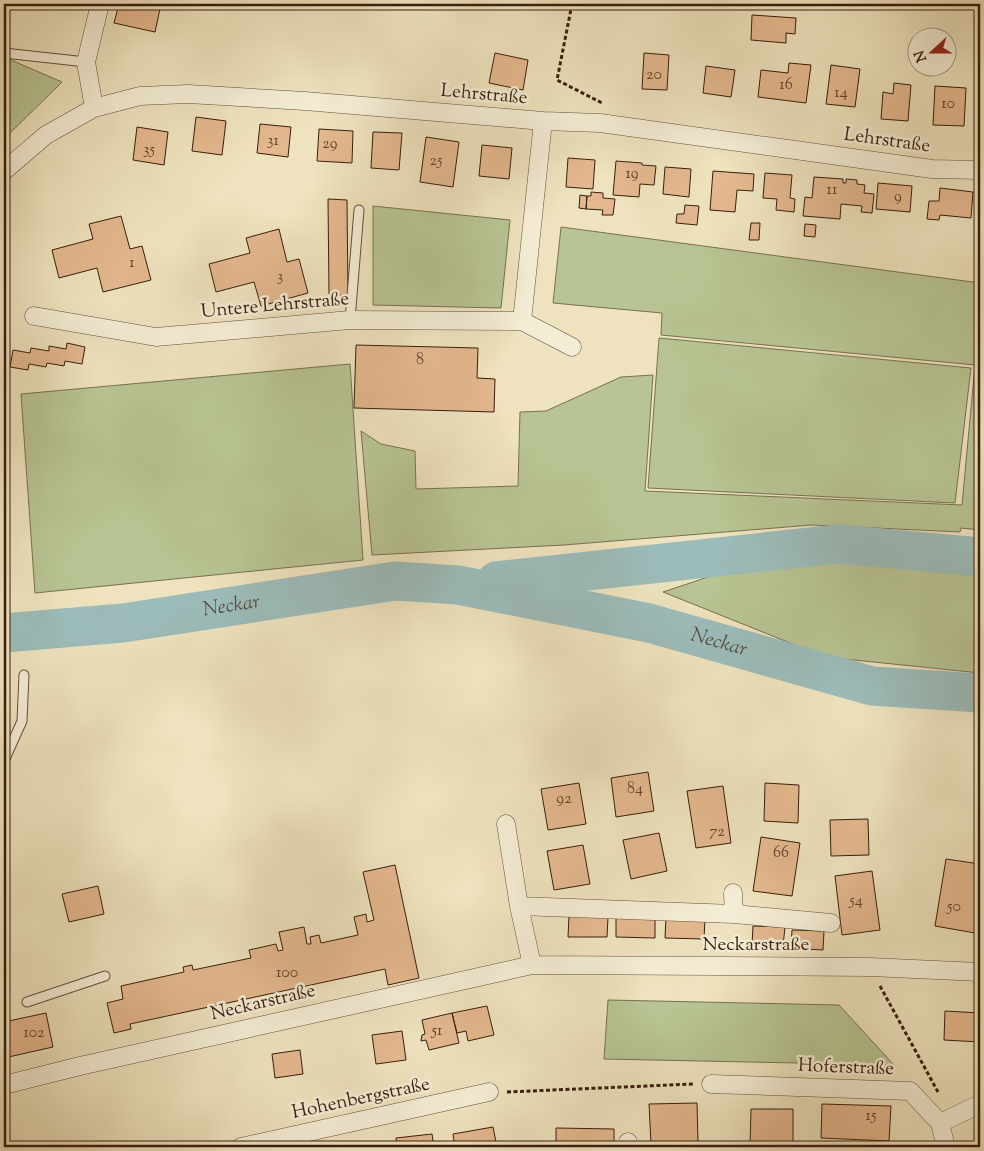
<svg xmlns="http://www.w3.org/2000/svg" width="984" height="1151" font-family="'Sorts Mill Goudy',serif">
	<rect width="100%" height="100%" fill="#eee3be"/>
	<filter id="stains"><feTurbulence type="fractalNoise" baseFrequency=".004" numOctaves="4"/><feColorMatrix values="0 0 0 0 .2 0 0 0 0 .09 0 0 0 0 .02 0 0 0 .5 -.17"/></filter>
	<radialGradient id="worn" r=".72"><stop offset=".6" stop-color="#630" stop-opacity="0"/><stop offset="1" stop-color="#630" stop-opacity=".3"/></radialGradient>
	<path fill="#b8c493" stroke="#787050" d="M 4,57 L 62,82 L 4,139 Z
		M 373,206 L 510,220 L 501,308 L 373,305 Z
		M 561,227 L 980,283 L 980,530 L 961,528 L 960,532 L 812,525 L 564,545 L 372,555 L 361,431 L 381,444 L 415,451 L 416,489 L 518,486 L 520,412 L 546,411 L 621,377 L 653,375 L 645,491 L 962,505 L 975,365 L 661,335 L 662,313 L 553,303 Z
		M 659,338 L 971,368 L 955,503 L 648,488 Z
		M 350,364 L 363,560 L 35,593 L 21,394 Z
		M 816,558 L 901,564 L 980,564 L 980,673 L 825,657 L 663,592 L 732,569 Z
		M 608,1000 L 839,1005 L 894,1065 L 604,1059 Z"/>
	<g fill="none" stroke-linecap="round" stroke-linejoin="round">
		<g stroke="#9cbcba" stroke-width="39">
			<path d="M 496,581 L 838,544 L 980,557"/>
			<path id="s1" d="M 4,633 L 123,623 L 395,581 L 458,585 L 649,623 L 872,686 L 980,693"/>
		</g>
	</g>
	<path fill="#e4b88e" stroke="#391d0d" d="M 47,4 L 67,4 L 66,8 Z
		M 119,4 L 161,4 L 155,32 L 114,23 Z
		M 752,15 L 796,18 L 795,34 L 786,33 L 786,43 L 751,40 Z
		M 495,53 L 528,60 L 523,90 L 489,83 Z
		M 644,53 L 669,55 L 667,90 L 642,89 Z
		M 789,63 L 811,65 L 806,103 L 758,97 L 761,70 L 788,73 Z
		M 831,65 L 860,69 L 855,107 L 826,104 Z
		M 706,66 L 735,70 L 731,97 L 703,93 Z
		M 894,83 L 911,85 L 908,121 L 881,119 L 883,92 L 893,94 Z
		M 935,86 L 966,88 L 964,126 L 933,125 Z
		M 980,92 L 980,126 L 976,125 Z
		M 196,117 L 226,121 L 222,155 L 192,151 Z
		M 260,124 L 291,127 L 288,157 L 257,153 Z
		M 137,127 L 168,132 L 164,165 L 133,160 Z
		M 319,129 L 353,131 L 352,163 L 317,161 Z
		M 373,132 L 402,133 L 399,170 L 371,168 Z
		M 426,137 L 459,142 L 453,187 L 420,182 Z
		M 482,145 L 512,148 L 509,179 L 479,176 Z
		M 568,158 L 595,160 L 593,189 L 566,187 Z
		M 616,161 L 642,163 L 642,165 L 656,166 L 654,185 L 640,184 L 639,197 L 613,195 Z
		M 665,167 L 691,169 L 689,197 L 663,194 Z
		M 713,171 L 754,174 L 753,191 L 737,190 L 735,212 L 710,210 Z
		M 765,173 L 792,175 L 790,198 L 795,199 L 794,212 L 776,210 L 777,199 L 763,198 Z
		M 814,177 L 843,179 L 843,183 L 846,183 L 846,179 L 857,180 L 857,184 L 865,185 L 864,193 L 874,194 L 872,213 L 861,212 L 862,206 L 841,204 L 840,219 L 803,216 L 805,197 L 812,198 Z
		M 878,183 L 912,186 L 910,212 L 876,209 Z
		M 940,188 L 973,192 L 971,218 L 940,215 L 939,220 L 927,219 L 929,201 L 939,201 Z
		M 591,192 L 603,193 L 603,198 L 615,199 L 613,215 L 602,215 L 603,210 L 586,209 L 587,196 L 591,196 Z
		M 580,195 L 587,196 L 586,209 L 579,208 Z
		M 328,199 L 347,200 L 348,296 L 329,294 Z
		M 685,205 L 699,206 L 697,225 L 676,223 L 677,214 L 684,214 Z
		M 121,216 L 130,249 L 142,246 L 151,280 L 103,292 L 97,268 L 59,278 L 52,250 L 93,239 L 89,224 Z
		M 751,223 L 760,223 L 759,240 L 749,240 Z
		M 805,224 L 816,225 L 815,237 L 804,236 Z
		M 279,229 L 287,262 L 299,259 L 308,293 L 261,306 L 254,282 L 216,292 L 209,264 L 250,253 L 246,238 Z
		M 67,343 L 85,347 L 82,364 L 65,361 L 64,366 L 47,363 L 46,367 L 29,364 L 28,370 L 10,367 L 13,350 L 30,353 L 31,348 L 49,351 L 49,346 L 66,349 Z
		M 356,345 L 478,348 L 477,378 L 495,379 L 494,412 L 354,408 Z
		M 648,772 L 654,811 L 616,817 L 611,778 Z
		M 579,783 L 586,824 L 548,830 L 541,789 Z
		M 765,783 L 799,785 L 798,823 L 764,821 Z
		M 723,786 L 731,843 L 696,848 L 687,791 Z
		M 868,819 L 869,855 L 831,856 L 830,820 Z
		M 659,833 L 667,871 L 631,879 L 623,840 Z
		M 761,837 L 800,843 L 792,896 L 753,891 Z
		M 583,845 L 590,884 L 554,890 L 547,851 Z
		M 946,859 L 980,864 L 980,902 L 975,933 L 935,926 Z
		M 395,865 L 419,978 L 388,985 L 385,969 L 130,1024 L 131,1029 L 114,1033 L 107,1003 L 123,999 L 121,986 L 184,972 L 183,967 L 192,965 L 193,970 L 251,958 L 249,950 L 276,944 L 278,951 L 283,950 L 279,932 L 304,927 L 307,944 L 311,944 L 310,937 L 319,935 L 321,943 L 358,935 L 354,917 L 366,914 L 367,922 L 374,920 L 363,872 Z
		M 872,871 L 880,930 L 842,935 L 835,876 Z
		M 98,886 L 104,914 L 69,922 L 62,894 Z
		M 569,916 L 608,917 L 607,937 L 568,937 Z
		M 616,916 L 655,917 L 655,938 L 616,937 Z
		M 666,917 L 705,918 L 704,939 L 665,938 Z
		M 753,926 L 785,927 L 783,946 L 752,944 Z
		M 792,930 L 824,931 L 823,950 L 791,948 Z
		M 487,1006 L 494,1035 L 468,1041 L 466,1031 L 457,1033 L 452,1013 Z
		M 945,1011 L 980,1013 L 980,1042 L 944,1040 Z
		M 46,1013 L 53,1047 L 4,1058 L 4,1022 Z
		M 452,1013 L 459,1043 L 429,1050 L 426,1040 L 421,1041 L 422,1035 L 425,1034 L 422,1020 Z
		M 402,1031 L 406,1060 L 376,1064 L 372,1035 Z
		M 300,1050 L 303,1074 L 275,1078 L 272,1054 Z
		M 697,1103 L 698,1142 L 651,1144 L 649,1104 Z
		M 822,1104 L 891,1106 L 889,1141 L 821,1138 Z
		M 751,1109 L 793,1109 L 793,1147 L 750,1147 Z
		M 493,1127 L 497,1147 L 455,1147 L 453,1134 Z
		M 556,1128 L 614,1129 L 614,1147 L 556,1147 Z
		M 432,1134 L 434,1147 L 397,1147 L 396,1138 Z"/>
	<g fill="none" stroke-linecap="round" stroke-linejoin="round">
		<defs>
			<path id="lane" d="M 4,53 L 86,62
				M 350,320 L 359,210
				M 4,761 L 22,721 L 24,675
				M 27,1002 L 105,976"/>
			<path id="street" d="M 94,108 L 86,62 L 100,4
				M 4,171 L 46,135 L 94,108 L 140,96 L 188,94 L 305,101 L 543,121 L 600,123 L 932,169 L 980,170
				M 34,316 L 156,337 L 350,320 L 522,321 L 543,121
				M 522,321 L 572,347
				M 506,824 L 519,906 L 532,965
				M 733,893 L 734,914
				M 519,906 L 734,914 L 831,923
				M 711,1084 L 910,1091 L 940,1123 L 946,1147
				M 4,1085 L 80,1066 L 532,965 L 870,967 L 980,972
				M 940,1123 L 980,1104
				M 241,1147 L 489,1092
				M 628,1147 L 628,1142"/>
		</defs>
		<use href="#lane" stroke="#664e39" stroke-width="11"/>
		<use href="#street" stroke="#664e39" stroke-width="19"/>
		<path stroke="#391d0d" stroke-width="3" stroke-dasharray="4 2.5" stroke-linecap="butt" d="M 572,4 L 557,80 L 602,103
			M 880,986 L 938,1092
			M 507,1092 L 693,1084"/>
		<use href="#lane" stroke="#f4edd5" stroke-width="9"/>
		<use href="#street" stroke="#f4edd5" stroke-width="18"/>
	</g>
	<g text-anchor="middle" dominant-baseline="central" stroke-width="5" stroke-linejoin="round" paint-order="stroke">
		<g font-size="16" fill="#64442d">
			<text x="654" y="75">20</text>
			<text x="786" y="85">16</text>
			<text x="841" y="93">14</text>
			<text x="948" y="104">10</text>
			<text x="273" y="141">31</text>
			<text x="330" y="144">29</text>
			<text x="149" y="150">35</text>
			<text x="436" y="161">25</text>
			<text x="632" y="174">19</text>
			<text x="832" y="190">11</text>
			<text x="898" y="197">9</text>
			<text x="132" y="263">1</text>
			<text x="280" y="277">3</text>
			<text x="420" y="360">8</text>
			<text x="635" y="789">84</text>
			<text x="564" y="799">92</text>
			<text x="717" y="832">72</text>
			<text x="781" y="853">66</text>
			<text x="856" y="901">54</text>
			<text x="954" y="907">50</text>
			<text x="287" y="973">100</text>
			<text x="437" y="1031">51</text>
			<text x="34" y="1033">102</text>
			<text x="871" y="1116">15</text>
		</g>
		<g font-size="19" fill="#391d0d" stroke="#f4edd5">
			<text transform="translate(484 95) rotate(5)">Lehrstraße</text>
			<text transform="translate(887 141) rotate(8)">Lehrstraße</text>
			<text transform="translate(275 306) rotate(-5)">Untere Lehrstraße</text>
			<text x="756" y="945">Neckarstraße</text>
			<text transform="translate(263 1003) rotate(-13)">Neckarstraße</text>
			<text transform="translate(846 1068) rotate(2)">Hoferstraße</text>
			<text transform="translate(361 1099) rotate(-12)">Hohenbergstraße</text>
		</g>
		<g font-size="20" font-style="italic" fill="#574d41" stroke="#f4edd5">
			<text stroke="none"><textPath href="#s1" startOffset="229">Neckar</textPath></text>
			<text stroke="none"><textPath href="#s1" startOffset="725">Neckar</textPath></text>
		</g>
	</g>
	<rect width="984" height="1151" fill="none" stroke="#eee3be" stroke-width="20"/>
	<rect x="5" y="5" width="974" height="1141" fill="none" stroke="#391d0d" stroke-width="2.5"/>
	<rect x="10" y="10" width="964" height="1131" fill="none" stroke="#391d0d"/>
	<g transform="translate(932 52) rotate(249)"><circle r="24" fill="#f4edd5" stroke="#a99a85"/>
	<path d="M0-4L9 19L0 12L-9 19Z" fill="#8f2418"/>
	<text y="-8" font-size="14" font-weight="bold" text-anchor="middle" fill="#391d0d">N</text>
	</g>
	<rect width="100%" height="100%" filter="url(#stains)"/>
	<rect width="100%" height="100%" fill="url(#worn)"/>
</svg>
